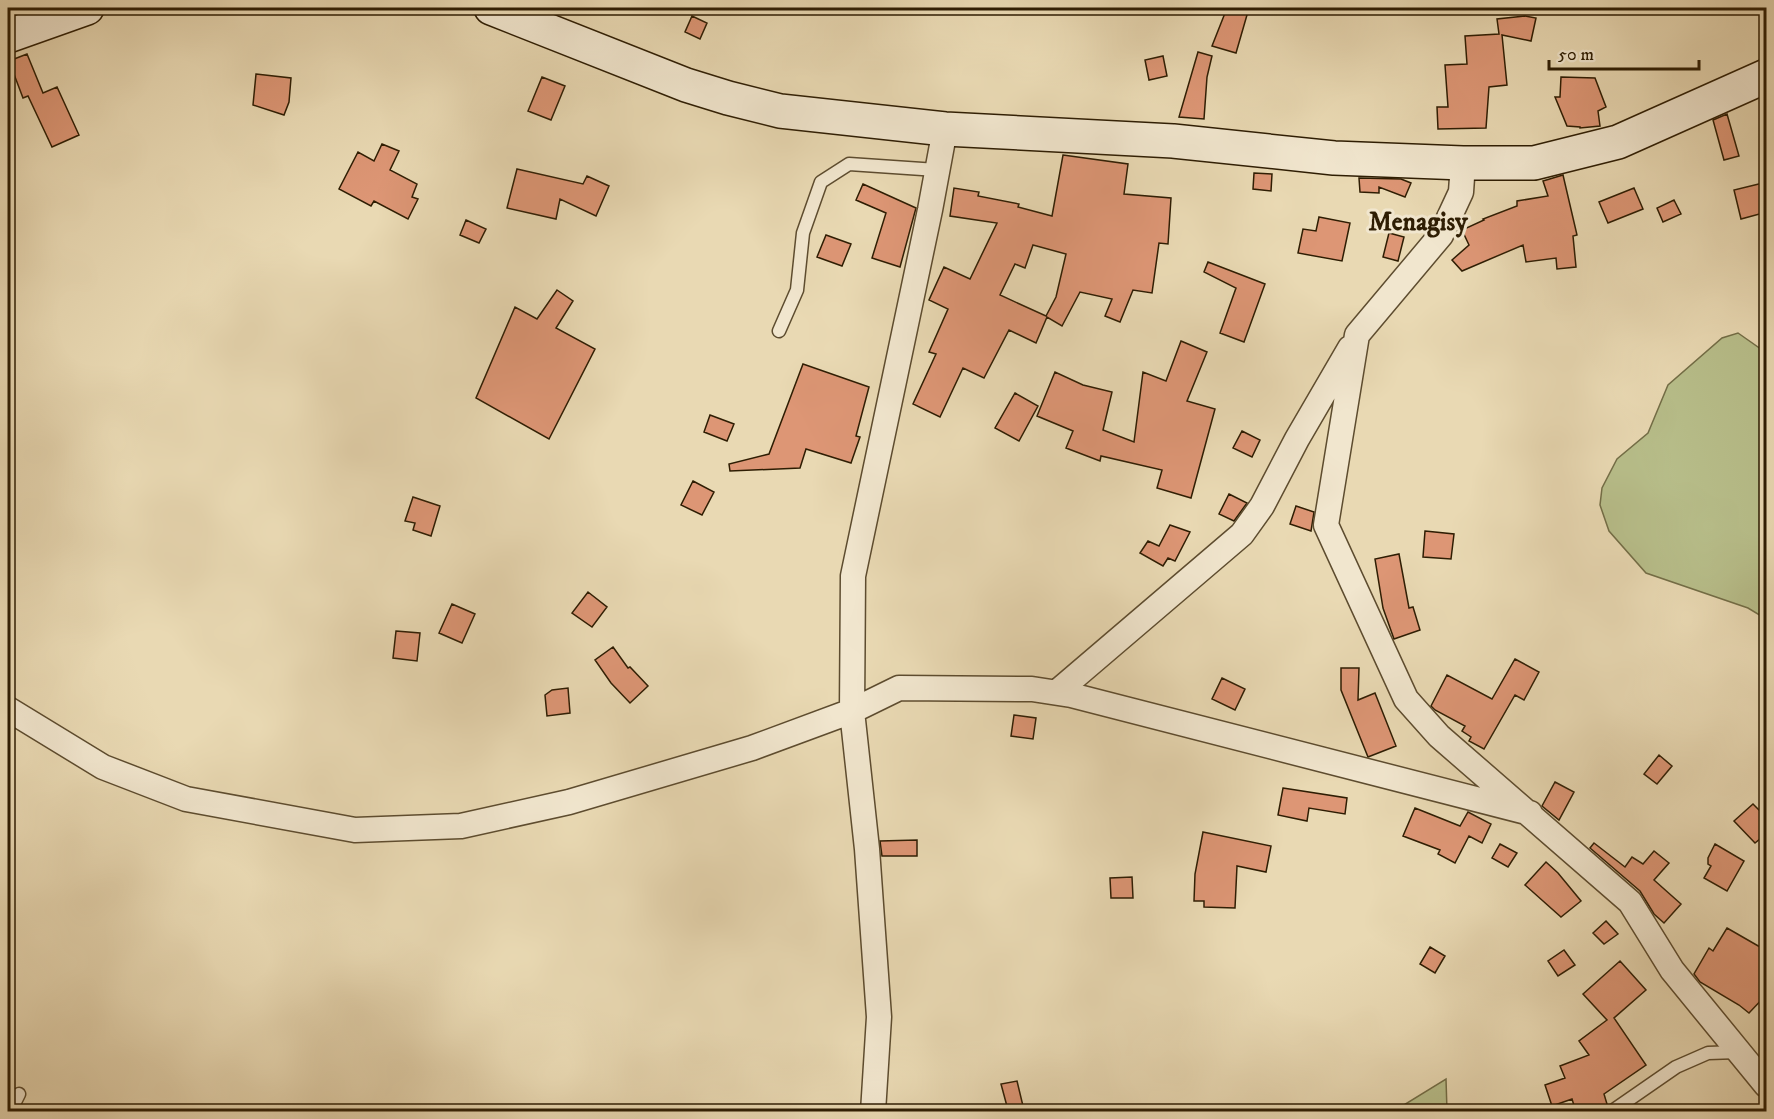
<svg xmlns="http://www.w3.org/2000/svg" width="1774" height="1119" font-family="'IM FELL DW Pica',serif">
	<rect width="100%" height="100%" fill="#e9d9b3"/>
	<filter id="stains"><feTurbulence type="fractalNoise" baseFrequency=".00333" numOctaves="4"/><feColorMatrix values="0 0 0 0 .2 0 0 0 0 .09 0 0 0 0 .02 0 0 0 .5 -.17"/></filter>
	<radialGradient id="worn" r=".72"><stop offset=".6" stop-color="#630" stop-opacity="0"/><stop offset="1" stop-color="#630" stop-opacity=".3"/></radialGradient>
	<path fill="#b8bf8b" stroke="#736e47" stroke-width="1.5" d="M 1738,333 L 1765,352 L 1766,356 L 1766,619 L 1748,608 L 1646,573 L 1609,531 L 1600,505 L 1602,488 L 1617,459 L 1648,433 L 1668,385 L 1722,338 Z
		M 1446,1079 L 1447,1111 L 1394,1111 Z"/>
	<path fill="#dd9675" stroke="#2e1d03" stroke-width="1.5" fill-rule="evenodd" d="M 1227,8 L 1249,8 L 1236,53 L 1212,46 Z
		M 692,16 L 707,23 L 700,39 L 685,32 Z
		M 1525,16 L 1536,18 L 1531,41 L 1502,35 L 1507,85 L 1489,87 L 1486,128 L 1438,129 L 1437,107 L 1448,107 L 1445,65 L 1467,64 L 1465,36 L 1499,34 L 1497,19 Z
		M 1198,52 L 1212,56 L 1207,77 L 1204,119 L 1179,117 Z
		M 27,54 L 43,93 L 57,87 L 79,135 L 52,147 L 28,96 L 23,98 L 9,61 Z
		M 1163,56 L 1167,76 L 1149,80 L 1145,60 Z
		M 256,74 L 291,78 L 289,102 L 284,115 L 253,105 Z
		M 542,77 L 565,86 L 551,120 L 528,111 Z
		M 1561,77 L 1595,78 L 1606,107 L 1598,111 L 1600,126 L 1580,128 L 1580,127 L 1567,126 L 1555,97 L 1560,97 Z
		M 1727,114 L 1739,156 L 1724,160 L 1713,120 Z
		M 382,144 L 399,151 L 390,170 L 417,184 L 412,197 L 418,199 L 408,219 L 374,201 L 371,206 L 339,189 L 358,152 L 374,161 Z
		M 1063,155 L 1128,164 L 1124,194 L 1171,198 L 1168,244 L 1159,243 L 1152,293 L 1133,290 L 1120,322 L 1105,316 L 1112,299 L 1080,292 L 1062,326 L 1047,317 L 1036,343 L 1009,330 L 984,378 L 963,368 L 940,417 L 913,404 L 936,354 L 929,352 L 948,309 L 929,300 L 944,267 L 970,279 L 997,223 L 950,216 L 954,188 L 979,192 L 978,196 L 1019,204 L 1018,207 L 1052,216 ZM 1033,245 L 1066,254 L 1056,297 L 1046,316 L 1000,295 L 1015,264 L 1025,268 Z
		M 517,169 L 583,184 L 587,176 L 609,186 L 596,216 L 560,199 L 556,219 L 507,208 Z
		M 1254,173 L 1272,174 L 1271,191 L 1253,189 Z
		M 1563,175 L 1577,235 L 1573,236 L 1576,267 L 1557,269 L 1556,258 L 1526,262 L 1523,245 L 1462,271 L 1452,260 L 1469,245 L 1462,230 L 1484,220 L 1483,219 L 1517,206 L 1517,201 L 1548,196 L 1543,181 Z
		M 1359,178 L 1401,179 L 1411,183 L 1405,197 L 1379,187 L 1379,193 L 1360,192 Z
		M 1767,182 L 1767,212 L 1741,219 L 1734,190 Z
		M 863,184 L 916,208 L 900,267 L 872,258 L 886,213 L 856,200 Z
		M 1634,188 L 1643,209 L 1608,223 L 1599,202 Z
		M 1674,200 L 1681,214 L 1663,222 L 1657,208 Z
		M 1319,217 L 1350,223 L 1342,261 L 1298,253 L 1303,229 L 1316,231 Z
		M 466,220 L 486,229 L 479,243 L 460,235 Z
		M 1389,233 L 1404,237 L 1398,261 L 1383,257 Z
		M 826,235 L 851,244 L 842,266 L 817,257 Z
		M 1208,262 L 1265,284 L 1244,342 L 1220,333 L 1236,288 L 1204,272 Z
		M 557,290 L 573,301 L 556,328 L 595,349 L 549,439 L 476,398 L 515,307 L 537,319 Z
		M 1181,341 L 1207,352 L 1187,401 L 1215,409 L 1191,498 L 1157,488 L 1162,470 L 1101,456 L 1100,461 L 1066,448 L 1073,431 L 1037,416 L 1055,372 L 1083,385 L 1112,392 L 1103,430 L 1134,442 L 1143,372 L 1166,381 Z
		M 803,364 L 869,387 L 856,436 L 860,437 L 851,463 L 806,449 L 800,468 L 730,471 L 729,464 L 769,454 Z
		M 1015,393 L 1038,406 L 1019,441 L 995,428 Z
		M 710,415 L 734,424 L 727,441 L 704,432 Z
		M 1242,431 L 1260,440 L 1252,457 L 1233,448 Z
		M 693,481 L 714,492 L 702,515 L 681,505 Z
		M 1229,494 L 1247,503 L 1234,521 L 1219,514 Z
		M 413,497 L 440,506 L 431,536 L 413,530 L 415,523 L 405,521 Z
		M 1296,506 L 1314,512 L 1311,531 L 1290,524 Z
		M 1170,525 L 1190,532 L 1175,561 L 1168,558 L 1163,566 L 1140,553 L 1148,541 L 1159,546 Z
		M 1425,531 L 1454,534 L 1451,559 L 1423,557 Z
		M 1399,554 L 1409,608 L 1413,607 L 1420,630 L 1394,639 L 1383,608 L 1375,559 Z
		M 588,592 L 607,607 L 592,627 L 572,613 Z
		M 452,604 L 475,614 L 462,643 L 439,633 Z
		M 396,631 L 420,633 L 417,661 L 393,658 Z
		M 613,647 L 628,668 L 630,667 L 648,686 L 630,703 L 611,683 L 595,660 Z
		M 1515,659 L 1539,672 L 1524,700 L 1515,695 L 1484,749 L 1469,741 L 1471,737 L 1462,731 L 1465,726 L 1435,710 L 1431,706 L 1447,675 L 1492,699 Z
		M 1341,668 L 1359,668 L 1358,700 L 1375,693 L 1396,746 L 1368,757 L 1341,690 Z
		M 1222,678 L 1245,689 L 1235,710 L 1212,699 Z
		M 568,688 L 570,713 L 547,716 L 545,695 L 552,690 Z
		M 1014,715 L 1036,718 L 1033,739 L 1011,736 Z
		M 1659,755 L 1672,766 L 1657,784 L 1644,774 Z
		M 1555,782 L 1574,792 L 1559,820 L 1542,806 Z
		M 1283,788 L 1347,798 L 1345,814 L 1309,808 L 1307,821 L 1278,815 Z
		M 1753,804 L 1767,818 L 1767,833 L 1755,843 L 1734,821 Z
		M 1415,808 L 1460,826 L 1468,812 L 1491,824 L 1482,843 L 1469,836 L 1455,863 L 1438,854 L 1440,850 L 1403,836 Z
		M 1203,832 L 1271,846 L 1266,872 L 1237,866 L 1235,908 L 1204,907 L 1204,901 L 1194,901 L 1195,874 Z
		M 917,840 L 917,856 L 882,856 L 880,841 Z
		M 1594,843 L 1625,867 L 1632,857 L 1643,864 L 1654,851 L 1669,863 L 1654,880 L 1681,904 L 1664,923 L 1654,914 L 1640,891 L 1590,848 Z
		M 1500,844 L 1517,853 L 1508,867 L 1492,858 Z
		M 1715,844 L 1744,861 L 1727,891 L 1704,878 L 1711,866 L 1708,864 L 1708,858 Z
		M 1546,862 L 1558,873 L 1581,901 L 1561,917 L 1525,885 Z
		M 1132,877 L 1133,898 L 1111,898 L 1110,878 Z
		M 1606,921 L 1618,934 L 1604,944 L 1593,933 Z
		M 1727,928 L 1767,951 L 1767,994 L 1749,1013 L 1739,1005 L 1700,982 L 1694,974 L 1709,948 L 1713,951 Z
		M 1430,947 L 1445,956 L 1435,973 L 1420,964 Z
		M 1564,950 L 1575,965 L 1558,976 L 1548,961 Z
		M 1620,961 L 1646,990 L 1614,1018 L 1646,1065 L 1604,1094 L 1607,1104 L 1587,1112 L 1576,1112 L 1572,1099 L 1552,1106 L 1545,1085 L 1565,1078 L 1560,1066 L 1589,1055 L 1579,1041 L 1607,1020 L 1583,994 Z
		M 1017,1081 L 1023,1106 L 1008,1110 L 1001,1084 Z"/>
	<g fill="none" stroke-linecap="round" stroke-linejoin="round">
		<defs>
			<path id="service" d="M 779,331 L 797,290 L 803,233 L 821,182 L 849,164 L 937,170
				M 10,1112 L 19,1094
				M 1611,1112 L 1676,1067 L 1708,1053 L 1738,1052"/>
			<path id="minor" d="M 1463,163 L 1461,192 L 1441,235 L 1357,335 L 1326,525 L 1406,699 L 1439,736 L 1630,902 L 1672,970 L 1766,1085
				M 1057,692 L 1242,534 L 1262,506 L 1297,439 L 1350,348
				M 8,709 L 103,767 L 186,799 L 355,830 L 461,826 L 569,802 L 752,748 L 852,711 L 899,688 L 1032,689 L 1071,695 L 1530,813
				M 873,1112 L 879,1017 L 867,849 L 852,711 L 853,576 L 930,210 L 945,129"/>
			<path id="secondary" d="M 491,8 L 686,85 L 728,98 L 780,111 L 945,129 L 1173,141 L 1334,158 L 1463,163 L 1534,163 L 1618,142 L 1766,76
				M 8,36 L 87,8"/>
		</defs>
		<use href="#service" stroke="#5d4c2f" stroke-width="15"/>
		<use href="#minor" stroke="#5d4c2f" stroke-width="27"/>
		<use href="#secondary" stroke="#2e1d03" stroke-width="36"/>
		<use href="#service" stroke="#f1e6ce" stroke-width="12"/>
		<use href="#minor" stroke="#f1e6ce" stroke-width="24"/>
		<use href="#secondary" stroke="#f1e6ce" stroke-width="33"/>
	</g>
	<g text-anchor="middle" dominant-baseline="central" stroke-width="6" stroke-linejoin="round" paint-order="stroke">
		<g font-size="26" font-weight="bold" fill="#2e1d03" stroke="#f1e6ce">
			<text x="1418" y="222">Menagisy</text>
		</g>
	</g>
	<rect width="1774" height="1119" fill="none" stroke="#e9d9b3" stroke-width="30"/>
	<rect x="9" y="9" width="1756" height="1101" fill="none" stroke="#2e1d03" stroke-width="3"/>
	<rect x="15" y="15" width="1744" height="1089" fill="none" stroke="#2e1d03" stroke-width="1.5"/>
	<path d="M1549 60v9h150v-9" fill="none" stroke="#2e1d03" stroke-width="3"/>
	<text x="1558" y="60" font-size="18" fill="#2e1d03" stroke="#f1e6ce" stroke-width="4.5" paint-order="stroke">50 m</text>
	<rect width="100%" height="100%" filter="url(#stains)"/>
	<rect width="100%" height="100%" fill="url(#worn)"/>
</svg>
